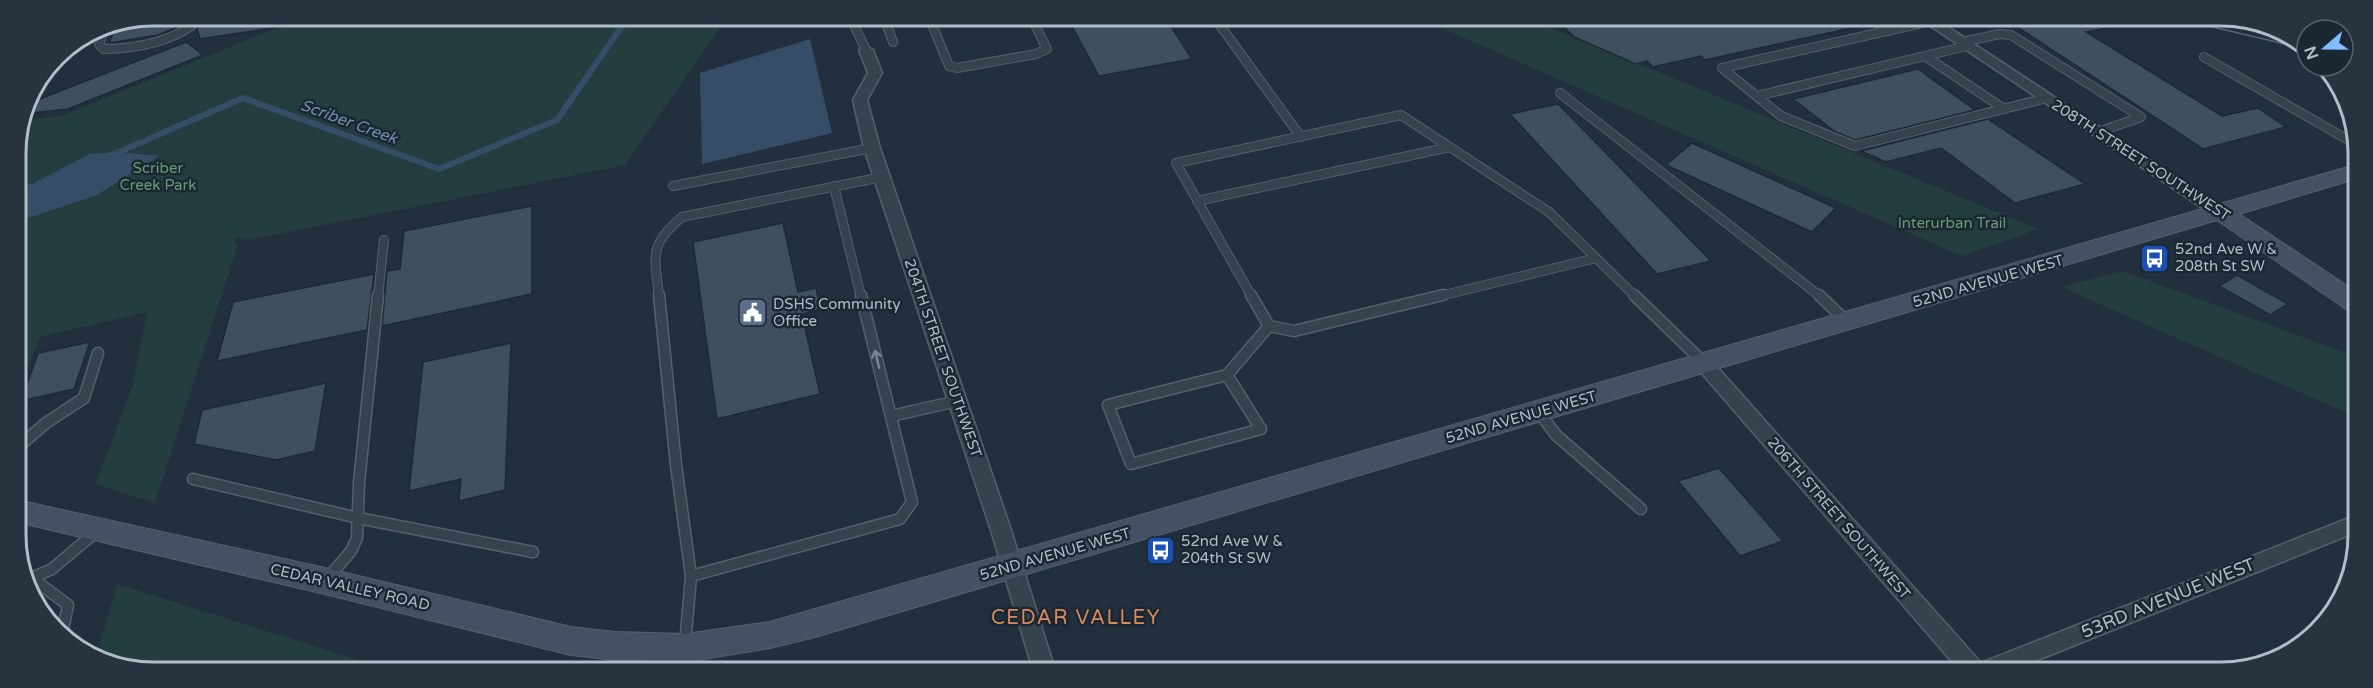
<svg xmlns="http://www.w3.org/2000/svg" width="2373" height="688" font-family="'Varela Round',sans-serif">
	<rect width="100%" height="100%" fill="#22303e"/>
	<path fill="#243e3f" d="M 293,15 L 728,16 L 625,165 L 248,240 L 236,237 L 235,243 L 238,244 L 155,503 L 96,484 L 132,387 L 147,312 L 40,337 L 17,395 L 15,144 L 21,121 L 64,115 L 289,23 Z
		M 1419,18 L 1527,18 L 2038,229 L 1962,256 Z
		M 2123,271 L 2354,356 L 2354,416 L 2061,287 Z
		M 117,584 L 387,669 L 118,668 L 97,655 Z"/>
	<path fill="#354d67" d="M 810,39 L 832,133 L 702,164 L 700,73 Z
		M 119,152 L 159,156 L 97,195 L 16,222 L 16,185 L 32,184 L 90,154 Z"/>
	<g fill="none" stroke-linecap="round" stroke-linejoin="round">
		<path stroke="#354d67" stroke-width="6" d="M 112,155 L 243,98 L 439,169 L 557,120 L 629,16"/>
	</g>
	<path fill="#3e4f5e" stroke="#1d2935" stroke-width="1.5" d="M 153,15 L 194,15 L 180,26 L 158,35 L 109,43 L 118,22 Z
		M 209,15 L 286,15 L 286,26 L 200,39 L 197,29 Z
		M 1067,17 L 1165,17 L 1192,59 L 1099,76 Z
		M 1555,18 L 1855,19 L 1856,27 L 1705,60 L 1701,56 L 1653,67 L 1647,61 L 1636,64 L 1574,37 Z
		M 2005,19 L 2107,19 L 2108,28 L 2086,32 L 2222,116 L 2258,108 L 2286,127 L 2203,149 Z
		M 186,42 L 203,55 L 68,109 L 22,114 L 24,105 Z
		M 1918,69 L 1975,110 L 1855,140 L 1834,131 L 1793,99 Z
		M 1558,104 L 1566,112 L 1711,261 L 1657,274 L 1510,114 Z
		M 1988,119 L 2085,184 L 2015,203 L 1941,148 L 1886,162 L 1861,151 Z
		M 1692,143 L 1836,208 L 1812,232 L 1666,165 Z
		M 532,206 L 532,294 L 382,326 L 387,271 L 400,269 L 404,231 Z
		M 783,223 L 798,292 L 816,288 L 821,309 L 802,314 L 820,394 L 717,419 L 693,242 Z
		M 374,274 L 367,330 L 217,361 L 233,302 Z
		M 2237,275 L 2288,304 L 2270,315 L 2219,286 Z
		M 90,342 L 74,389 L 21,401 L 38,353 Z
		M 511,343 L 505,490 L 459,501 L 461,479 L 409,491 L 423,362 Z
		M 326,383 L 315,451 L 276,460 L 194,444 L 202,410 Z
		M 1719,468 L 1783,541 L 1740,556 L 1678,481 Z"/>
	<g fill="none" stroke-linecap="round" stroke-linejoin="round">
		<defs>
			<path id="lane-far1" d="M 850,17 L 866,50
				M 884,17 L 893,42
				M 929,17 L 949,66 L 957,68 L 1036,54 L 1047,49 L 1031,17
				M 1214,17 L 1301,137
				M 1872,19 L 1889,31
				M 1931,21 L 1722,68 L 1781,116 L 1855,146 L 2047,98
				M 107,24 L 99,44 L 103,49 C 135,49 181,41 203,15
				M 1962,42 L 2000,34 L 2011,35 L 2141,117 L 2098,132
				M 1925,56 L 2004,109
				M 2204,57 L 2355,144
				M 1560,93 L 1821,297
				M 1757,96 L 1967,46
				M 673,186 L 872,148
				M 834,186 L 861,297
				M 1197,201 L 1450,147
				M 378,297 L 384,240
				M 659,297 C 655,255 648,246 682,217 L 882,177
				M 1252,297 L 1176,163 L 1401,115 L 1549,212 L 1636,297
				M 1436,297 L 1596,258"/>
			<path id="lane" d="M 659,295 L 676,465 L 691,576 L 685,645
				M 1251,295 L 1269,326 L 1294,331 L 1443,295
				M 1634,295 L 1703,362
				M 1819,295 L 1847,322
				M 1227,375 L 1261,429 L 1131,464 L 1108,405 Z
				M 1227,375 L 1269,326
				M 1538,411 L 1556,435 L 1641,509
				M 891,416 L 957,401
				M 17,448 L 46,423 L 84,398 L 98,353
				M 193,479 L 358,518 L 533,552
				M 691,576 L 900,519 L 912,502 L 861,295
				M 33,579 L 68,605 L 62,634
				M 327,579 L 351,551 L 357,538 L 359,483 L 378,295
				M 27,580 L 52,569 L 97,531"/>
			<path id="street" d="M 1920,19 L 1936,19 L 2227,211 L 2225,215 L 2213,215 Z
				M 866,46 L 873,50 L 882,73 L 867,100 L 880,148 L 1010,527 L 1055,670 L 1033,670 L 990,527 L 864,148 L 853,100 L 868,73 L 859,50 Z
				M 1704,358 L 1710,359 L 1981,663 L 2354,516 L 2354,533 L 2008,672 L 1961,672 L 1698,369 L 1695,364 L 1698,359 Z"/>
			<path id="secondary" d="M 2355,165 L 2355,179 L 2239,214 L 2355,291 L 2355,311 L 2346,309 L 2217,220 L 815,637 L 770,648 L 685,662 L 615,660 L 571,655 L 325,594 L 17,522 L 17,500 L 325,568 L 571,627 L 615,632 L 685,634 L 770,622 Z"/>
		</defs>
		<use href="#lane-far1" stroke="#54606c" stroke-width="10"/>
		<use href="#lane" stroke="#54606c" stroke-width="13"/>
		<use href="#street" stroke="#54606c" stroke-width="3"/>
		<use href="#secondary" stroke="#54606c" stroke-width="2"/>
		<use href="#lane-far1" stroke="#36424e" stroke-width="8"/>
		<use href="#lane" stroke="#36424e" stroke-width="10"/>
		<use href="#street" fill="#36424e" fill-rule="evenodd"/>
		<use href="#secondary" fill="#445162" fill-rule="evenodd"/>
		<path stroke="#586676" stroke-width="1.5" d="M 2179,19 L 2302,48"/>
	</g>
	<defs><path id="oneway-shaft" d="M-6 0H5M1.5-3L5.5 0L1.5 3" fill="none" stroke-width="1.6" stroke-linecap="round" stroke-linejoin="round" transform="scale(1.5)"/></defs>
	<use stroke="#7a8692" href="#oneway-shaft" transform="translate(877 359) rotate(-104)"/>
	<defs>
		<symbol id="bus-square" viewBox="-11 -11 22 22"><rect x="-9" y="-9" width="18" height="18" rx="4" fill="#1a4fb4" stroke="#1b2733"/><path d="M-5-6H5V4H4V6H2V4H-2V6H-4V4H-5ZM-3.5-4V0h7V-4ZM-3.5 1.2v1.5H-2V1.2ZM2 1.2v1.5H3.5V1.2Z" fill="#fff"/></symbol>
		<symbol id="civic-square" viewBox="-11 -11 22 22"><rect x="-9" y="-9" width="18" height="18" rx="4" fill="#5c6f8a" stroke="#1b2733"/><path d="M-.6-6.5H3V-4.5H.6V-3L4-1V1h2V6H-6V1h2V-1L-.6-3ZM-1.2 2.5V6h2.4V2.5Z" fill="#fff"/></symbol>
	</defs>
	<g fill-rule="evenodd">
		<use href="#bus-square" x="2138" y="242" width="33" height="33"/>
		<use href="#civic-square" x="736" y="296" width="33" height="33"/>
		<use href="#bus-square" x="1144" y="534" width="33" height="33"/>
	</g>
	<g text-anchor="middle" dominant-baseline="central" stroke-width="5" stroke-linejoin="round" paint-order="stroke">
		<g font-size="15" fill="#b2bdca" stroke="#1b2733">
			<text transform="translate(2141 160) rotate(33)">208TH STREET SOUTHWEST</text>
			<text transform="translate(1988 281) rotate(-16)">52ND AVENUE WEST</text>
			<text transform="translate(943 358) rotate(71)">204TH STREET SOUTHWEST</text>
			<text transform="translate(1521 417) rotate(-16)">52ND AVENUE WEST</text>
			<text transform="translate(1839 518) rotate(49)">206TH STREET SOUTHWEST</text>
			<text transform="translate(1055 554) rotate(-16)">52ND AVENUE WEST</text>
			<text transform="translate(350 587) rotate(13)">CEDAR VALLEY ROAD</text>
		</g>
		<g font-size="15" fill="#679c70" stroke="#1b2733">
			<text x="158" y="168">Scriber<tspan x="158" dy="17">Creek Park</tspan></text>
			<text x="1952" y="223">Interurban Trail</text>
		</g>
		<g font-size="15" fill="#b2bdca" stroke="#1b2733" text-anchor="start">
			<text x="2175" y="249">52nd Ave W &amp;<tspan x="2175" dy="17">208th St SW</tspan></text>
			<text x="773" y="304">DSHS Community<tspan x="773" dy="17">Office</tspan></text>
			<text x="1181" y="541">52nd Ave W &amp;<tspan x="1181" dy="17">204th St SW</tspan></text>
		</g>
		<g font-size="16" font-style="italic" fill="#7090af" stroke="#1b2733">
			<text transform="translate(349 122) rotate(20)">Scriber Creek</text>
		</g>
		<g font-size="18" fill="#b2bdca" stroke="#1b2733">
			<text transform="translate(2168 598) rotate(-22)">53RD AVENUE WEST</text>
		</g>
		<g font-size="20" letter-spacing="1.5" fill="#db8a5b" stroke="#1b2733">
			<text x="1076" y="618">CEDAR VALLEY</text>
		</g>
	</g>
	<path d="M0 0H2373V688H0ZM153 26H2221A127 127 0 0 1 2348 153V535A127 127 0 0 1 2221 662H153A127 127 0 0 1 26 535V153A127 127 0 0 1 153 26Z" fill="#27333f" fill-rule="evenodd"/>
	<path fill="none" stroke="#b2bdca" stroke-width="3" d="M153 26H2221A127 127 0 0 1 2348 153V535A127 127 0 0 1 2221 662H153A127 127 0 0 1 26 535V153A127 127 0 0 1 153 26Z"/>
	<g transform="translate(2325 48) rotate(250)"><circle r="28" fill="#1b2733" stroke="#57636f" stroke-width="1.5"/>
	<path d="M0-4.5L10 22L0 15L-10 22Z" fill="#82bbfe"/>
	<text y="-9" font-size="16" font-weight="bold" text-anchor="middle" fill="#b2bdca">N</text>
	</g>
</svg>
